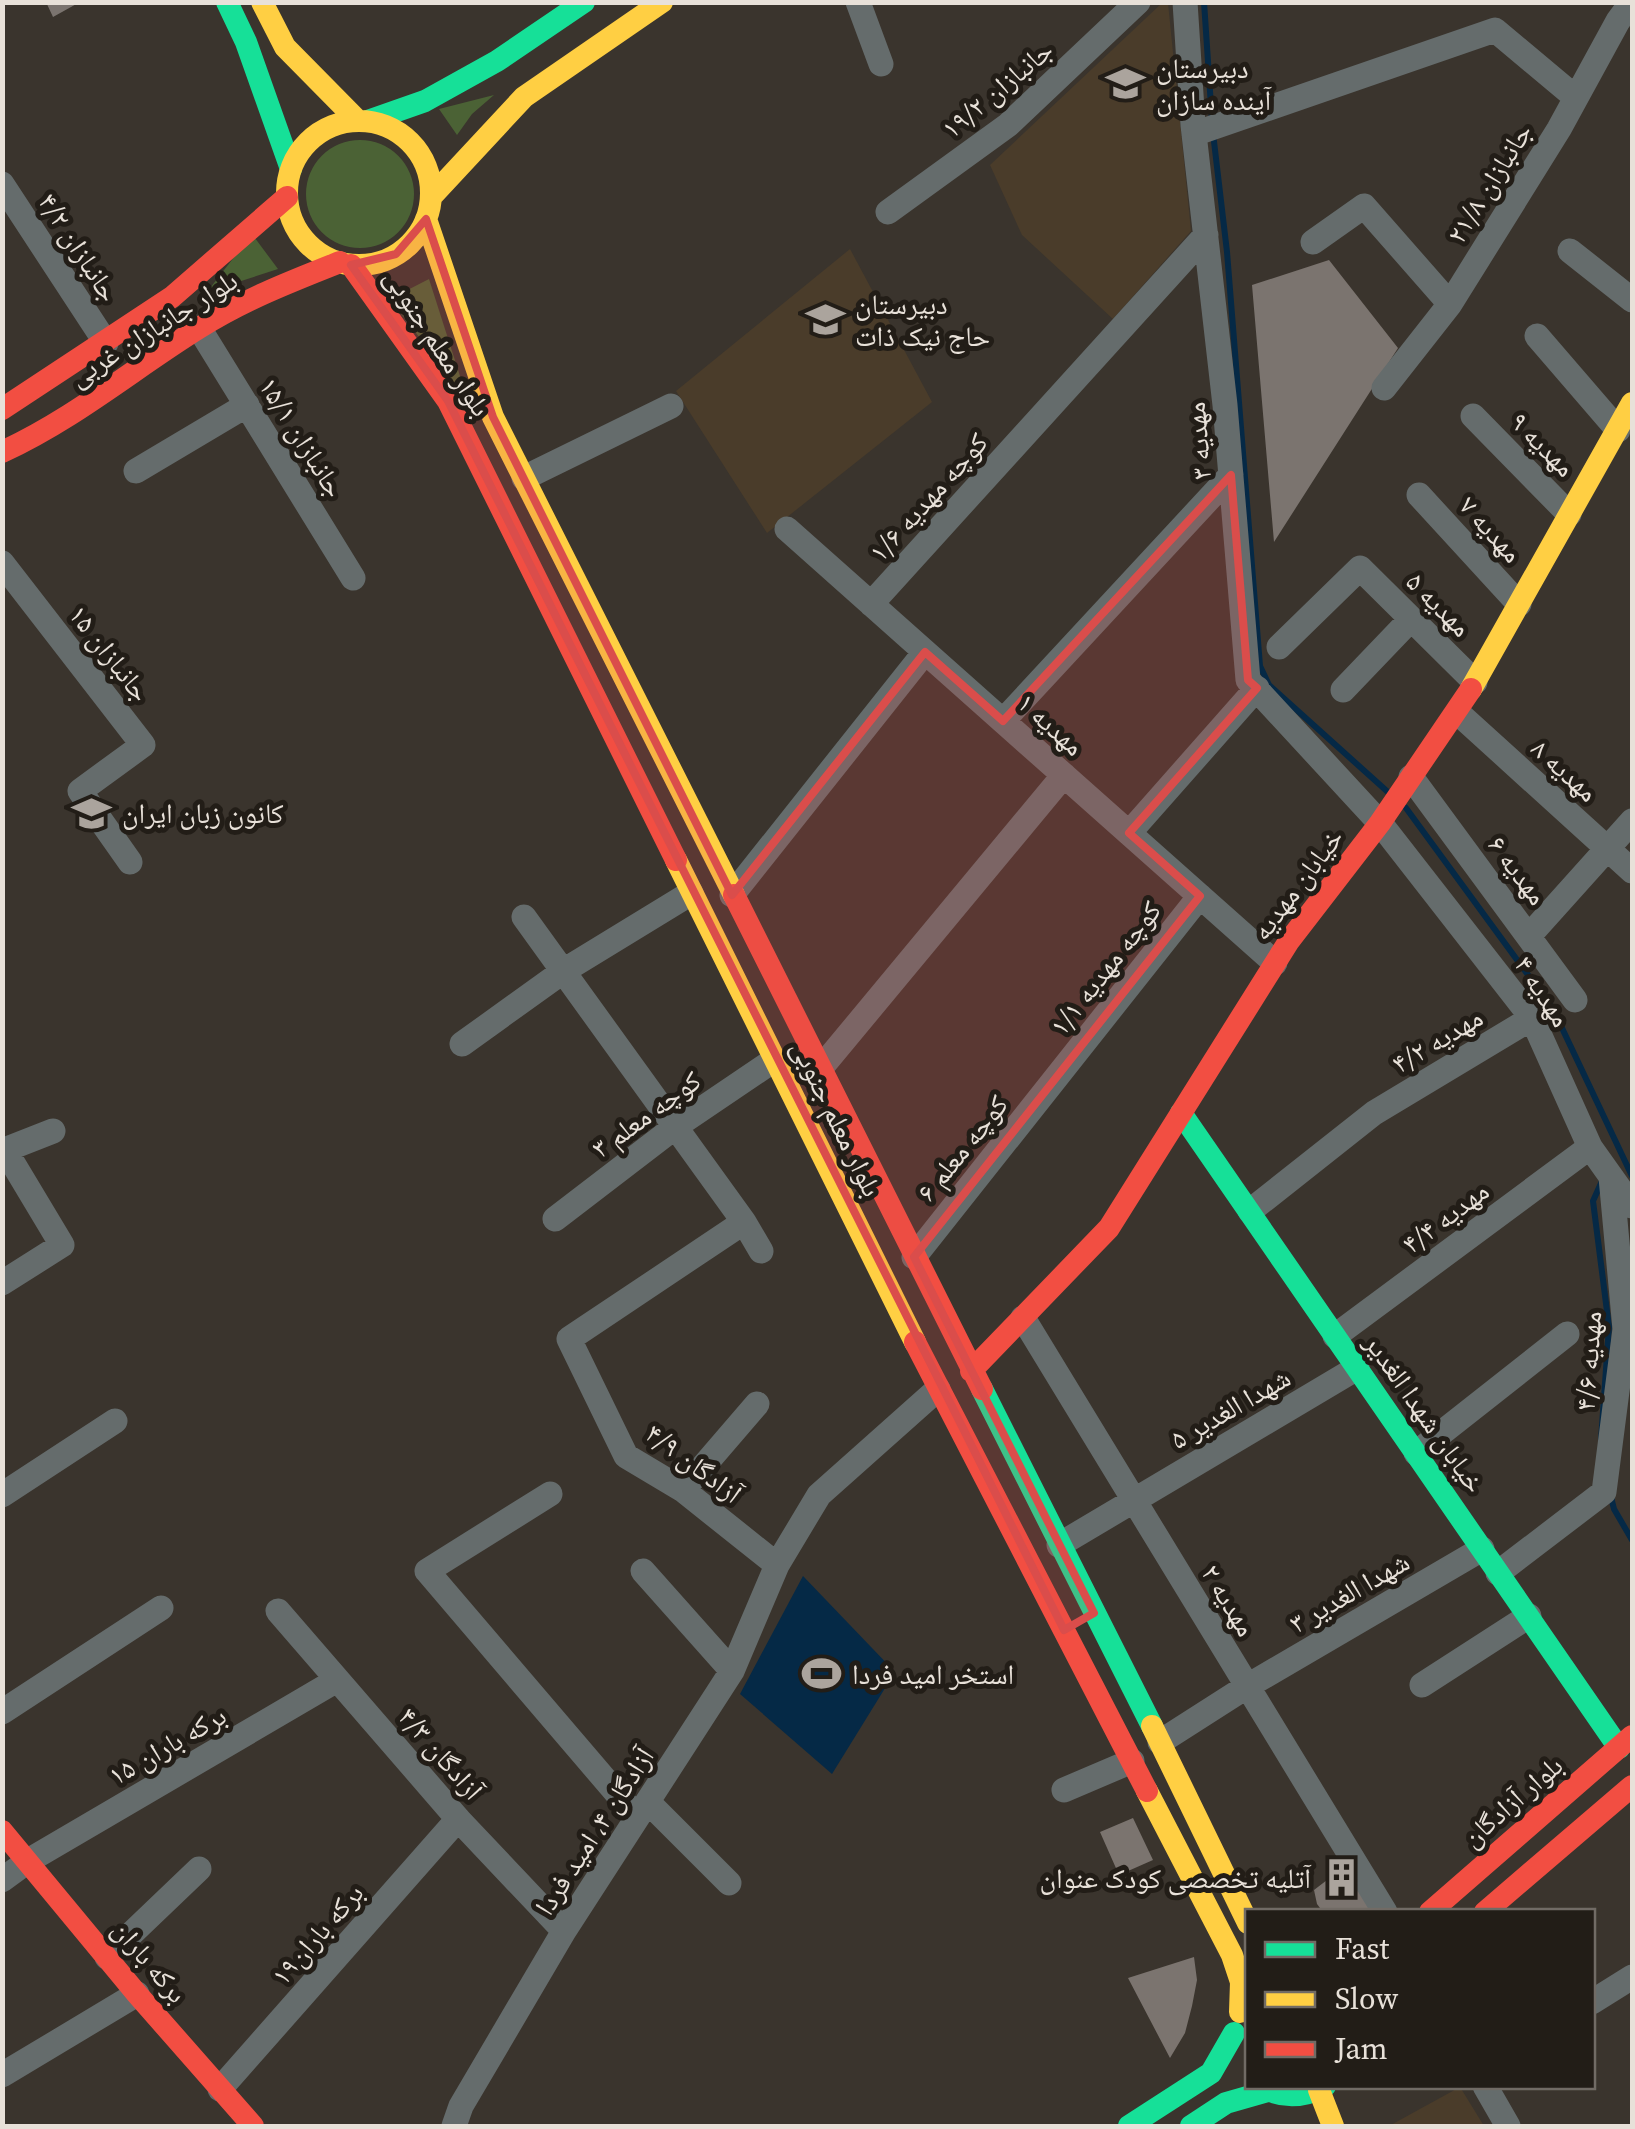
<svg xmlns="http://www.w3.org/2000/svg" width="1635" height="2129" font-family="'Source Serif 4','Noto Naskh Arabic',serif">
	<rect width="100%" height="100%" fill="#3a342d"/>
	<path fill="#4a3c2a" d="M 1162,3 L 1168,3 L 1191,231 L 1113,319 L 1022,235 L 990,165 Z
		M 850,249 L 932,402 L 767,533 L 676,391 Z
		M 1460,2087 L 1484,2126 L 1389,2126 Z"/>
	<path fill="#4b6235" d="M 494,95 L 472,114 L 457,135 L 439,109 Z
		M306 194a54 54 0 1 1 108 0a54 54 0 1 1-108 0Z
		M 252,234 L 278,269 L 207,292 Z
		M 429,279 L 468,401 L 390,299 Z"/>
	<path fill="#052946" d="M 803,1576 L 895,1672 L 832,1774 L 740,1694 Z"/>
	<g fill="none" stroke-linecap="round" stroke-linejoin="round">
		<path stroke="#052946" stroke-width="6" d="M 1204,2 L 1212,121
			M 1213,133 L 1227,252 L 1260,666 L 1269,685 L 1389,793
			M 1406,808 L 1553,1009 L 1632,1176
			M 1601,1440 L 1609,1327 L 1593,1201 L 1602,1181
			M 1611,1497 L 1614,1509 L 1632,1540"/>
	</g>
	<path fill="#7b746f" d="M 46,2 L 80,2 L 53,17 Z
		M 1329,260 L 1398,348 L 1274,542 L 1252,285 Z
		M 1133,1818 L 1153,1860 L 1119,1875 L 1100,1832 Z
		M 1344,1867 L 1367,1899 L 1369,1912 L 1323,1912 L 1317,1904 L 1314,1890 Z
		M 1194,1957 L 1197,1980 L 1192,2006 L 1185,2033 L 1170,2058 L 1128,1978 Z"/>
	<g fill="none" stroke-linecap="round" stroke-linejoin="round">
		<path stroke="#656c6c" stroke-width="25" d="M 858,2 L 881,64
			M 1185,2 L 1193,125 L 1225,405 L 1248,680 L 1380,823 L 1532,1018 L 1590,1147 L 1632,1206
			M 1194,134 L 1495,30 L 1575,97
			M 2,184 L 106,343
			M 888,212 L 1008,125 L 1138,2
			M 1313,242 L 1364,206 L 1450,304
			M 1570,251 L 1632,300
			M 199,328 L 353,578
			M 1537,336 L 1618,430
			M 1384,388 L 1450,304 L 1559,129 L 1618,21 L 1632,2
			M 1473,416 L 1569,514
			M 136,471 L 247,405
			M 524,478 L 671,406
			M 1419,495 L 1519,604
			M 787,529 L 1275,963
			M 2,563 L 143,745 L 80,791 L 130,862
			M 871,604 L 1206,235
			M 1279,647 L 1360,568 L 1475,682
			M 1343,690 L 1411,619
			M 1458,713 L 1632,871
			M 1003,721 L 1231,475
			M 1411,777 L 1575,1000
			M 1129,833 L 1257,688
			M 732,895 L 925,652
			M 524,917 L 744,1222 L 569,1339 L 626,1456 L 683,1490 L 777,1565
			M 1529,936 L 1632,821
			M 462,1044 L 565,970 L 691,893
			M 820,1069 L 1064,775
			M 2,1151 L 53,1131
			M 1250,1211 L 1374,1113 L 1532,1018
			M 555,1219 L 675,1127 L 774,1060
			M 744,1222 L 761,1251
			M 914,1257 L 1200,896
			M 2,1283 L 62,1245 L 5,1150
			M 1023,1318 L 1385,1912
			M 1335,1336 L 1590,1147
			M 1416,1453 L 1567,1334
			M 683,1490 L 757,1404
			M 550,1494 L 427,1571 L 637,1817
			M 2,1495 L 115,1421
			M 1059,1545 L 1357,1368
			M 643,1571 L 732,1671
			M 1498,1573 L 1604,1492 L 1625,1329 L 1611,1177
			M 278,1611 L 458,1819 L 564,1931
			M 1422,1685 L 1529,1616
			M 2,1712 L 161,1608
			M 1160,1742 L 1246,1687 L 1482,1549
			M 1064,1790 L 1132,1761
			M 648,1802 L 729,1883
			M 2,1880 L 28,1861 L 337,1680
			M 107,1957 L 199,1869
			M 1592,2002 L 1632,1977
			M 2,2075 L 137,1994
			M 1485,2086 L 1508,2126
			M 220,2089 L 458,1819
			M 454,2126 L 461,2106 L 564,1931 L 732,1671 L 777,1565 L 819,1495 L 938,1389"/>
		<path stroke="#16e098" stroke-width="22" d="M 227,2 L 246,42 L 291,169
			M 368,121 L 425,101 L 497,61 L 584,2
			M 1181,1113 L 1619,1748
			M 982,1389 L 1152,1726
			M 1260,2086 C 1282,2099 1303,2098 1325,2086
			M 1129,2126 L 1211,2073 L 1234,2033
			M 1191,2126 L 1226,2103 L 1268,2091"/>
		<path stroke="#ffcf43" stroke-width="22" d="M 262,2 L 285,47 L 358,121
			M287 193a72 72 0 1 1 144 0a72 72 0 1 1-144 0Z
			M 431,197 L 524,97 L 662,2
			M 426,219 L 493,417 L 734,895
			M 1471,689 L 1632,403
			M 676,860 L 915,1342
			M 1152,1726 L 1248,1923
			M 1147,1791 L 1232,1955 L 1241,1982 L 1240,2012
			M 1319,2090 L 1333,2126"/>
		<path stroke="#f24e42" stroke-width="22" d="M 351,265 L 448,401 L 676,860
			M 2,409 L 172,297 L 287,197
			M 2,452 C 74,419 133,369 199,328 C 243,300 292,281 340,262
			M 734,895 L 982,1389
			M 915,1342 L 1147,1791
			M 971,1371 L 1109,1228 L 1289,941 L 1380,823 L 1471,689
			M 2,1831 L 137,1994 L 253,2126
			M 1430,1912 L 1632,1736
			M 1485,1912 L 1632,1786"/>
	</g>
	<path fill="#da4d4b" fill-opacity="0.2" stroke="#da4d4b" stroke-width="8" stroke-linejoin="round" d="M 426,219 L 493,417 L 732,895 L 925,652 L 1003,721 L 1231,475 L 1248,680 L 1257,688 L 1129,833 L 1200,896 L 914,1257 L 1094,1613 L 1064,1630 L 448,401 L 351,265 L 396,254 Z"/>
	<defs>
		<symbol id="school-bare" viewBox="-9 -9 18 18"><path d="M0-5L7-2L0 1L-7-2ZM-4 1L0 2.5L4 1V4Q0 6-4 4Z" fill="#aba49d" stroke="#221d17" stroke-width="2.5" paint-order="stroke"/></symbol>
		<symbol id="stadium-bare" viewBox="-9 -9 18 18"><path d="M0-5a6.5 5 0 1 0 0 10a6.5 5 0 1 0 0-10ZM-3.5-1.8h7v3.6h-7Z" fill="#aba49d" stroke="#221d17" stroke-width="2.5" paint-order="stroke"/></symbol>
		<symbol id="building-bare" viewBox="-9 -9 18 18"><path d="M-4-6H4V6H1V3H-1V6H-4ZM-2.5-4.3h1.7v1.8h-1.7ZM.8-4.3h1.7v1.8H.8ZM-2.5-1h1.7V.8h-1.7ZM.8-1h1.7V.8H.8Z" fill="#aba49d" stroke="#221d17" stroke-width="2.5" paint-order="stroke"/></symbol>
	</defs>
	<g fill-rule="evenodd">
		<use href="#school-bare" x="1098" y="56" width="55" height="55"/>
		<use href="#school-bare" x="798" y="292" width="55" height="55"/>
		<use href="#school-bare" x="64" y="786" width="55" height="55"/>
		<use href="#stadium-bare" x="794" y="1646" width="55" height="55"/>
		<use href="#building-bare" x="1314" y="1850" width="55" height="55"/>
	</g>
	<g text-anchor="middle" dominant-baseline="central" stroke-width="10" stroke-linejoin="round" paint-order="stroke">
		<g font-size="28" fill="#e8e1d9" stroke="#221d17" text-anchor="start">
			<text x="1156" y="68">دبیرستان<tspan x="1156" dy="32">آینده سازان</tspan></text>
			<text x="855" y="304">دبیرستان<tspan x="855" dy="32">حاج نیک ذات</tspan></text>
			<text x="122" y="813">کانون زبان ایران</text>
			<text x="852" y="1674">استخر امید فردا</text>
			<text x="1311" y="1878" text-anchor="end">آتلیه تخصصی کودک عنوان</text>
		</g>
		<g font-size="28" fill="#e8e1d9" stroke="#221d17">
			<text transform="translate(997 89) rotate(-40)">جانبازان ۱۹/۲</text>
			<text transform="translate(1489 183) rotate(-58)">جانبازان ۲۱/۸</text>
			<text transform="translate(79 247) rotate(57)">جانبازان ۴/۲</text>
			<text transform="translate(153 328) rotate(-32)">بلوار جانبازان غربی</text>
			<text transform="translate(438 342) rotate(57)">بلوار معلم جنوبی</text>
			<text transform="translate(302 437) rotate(58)">جانبازان ۱۵/۱</text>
			<text transform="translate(1198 441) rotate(-95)">مهدیه ۳</text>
			<text transform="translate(1543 444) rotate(45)">مهدیه ۹</text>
			<text transform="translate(928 497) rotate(-48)">کوچه مهدیه ۱/۶</text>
			<text transform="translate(1491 529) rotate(48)">مهدیه ۷</text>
			<text transform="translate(1439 604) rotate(45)">مهدیه ۵</text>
			<text transform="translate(110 653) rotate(52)">جانبازان ۱۵</text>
			<text transform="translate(1051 724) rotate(42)">مهدیه ۱</text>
			<text transform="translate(1565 770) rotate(42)">مهدیه ۸</text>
			<text transform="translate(1518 870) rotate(53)">مهدیه ۶</text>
			<text transform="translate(1297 884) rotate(-53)">خیابان مهدیه</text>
			<text transform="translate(1105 968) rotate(-52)">کوچه مهدیه ۱/۱</text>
			<text transform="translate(1543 991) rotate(57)">مهدیه ۴</text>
			<text transform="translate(1437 1040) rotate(-31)">مهدیه ۴/۲</text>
			<text transform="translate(646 1114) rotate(-36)">کوچه معلم ۳</text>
			<text transform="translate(837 1118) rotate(64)">بلوار معلم جنوبی</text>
			<text transform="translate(962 1148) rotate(-51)">کوچه معلم ۶</text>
			<text transform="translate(1445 1217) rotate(-37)">مهدیه ۴/۴</text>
			<text transform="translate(1588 1361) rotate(-86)">مهدیه ۴/۶</text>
			<text transform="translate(1230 1408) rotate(-30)">شهدا الغدیر ۵</text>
			<text transform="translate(1425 1413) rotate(55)">خیابان شهدا الغدیر</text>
			<text transform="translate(694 1463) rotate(37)">آزادگان ۴/۹</text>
			<text transform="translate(1349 1592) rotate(-30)">شهدا الغدیر ۳</text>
			<text transform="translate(1229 1600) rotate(59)">مهدیه ۲</text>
			<text transform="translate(167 1745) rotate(-30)">برکه باران ۱۵</text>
			<text transform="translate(441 1753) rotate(49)">آزادگان ۴/۳</text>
			<text transform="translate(1512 1801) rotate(-41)">بلوار آزادگان</text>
			<text transform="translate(594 1831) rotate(-57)">آزادگان ۴، امید فردا</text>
			<text transform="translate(317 1934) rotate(-49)">برکه باران۱۹</text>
			<text transform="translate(150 1961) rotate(50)">برکه باران</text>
		</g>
	</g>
	<rect width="1635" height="2129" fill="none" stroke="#e8e1d9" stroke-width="10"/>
	<rect x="1245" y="1909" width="350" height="180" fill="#221d17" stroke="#716b65" stroke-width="2.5"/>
	<rect x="1265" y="1942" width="50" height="15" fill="#16e098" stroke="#716b65" stroke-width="2.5"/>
	<text x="1335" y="1959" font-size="30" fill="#e8e1d9">Fast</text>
	<rect x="1265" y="1992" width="50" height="15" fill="#ffcf43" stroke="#716b65" stroke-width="2.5"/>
	<text x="1335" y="2009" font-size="30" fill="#e8e1d9">Slow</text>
	<rect x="1265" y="2042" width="50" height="15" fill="#f24e42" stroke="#716b65" stroke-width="2.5"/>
	<text x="1335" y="2059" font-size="30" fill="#e8e1d9">Jam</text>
</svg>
